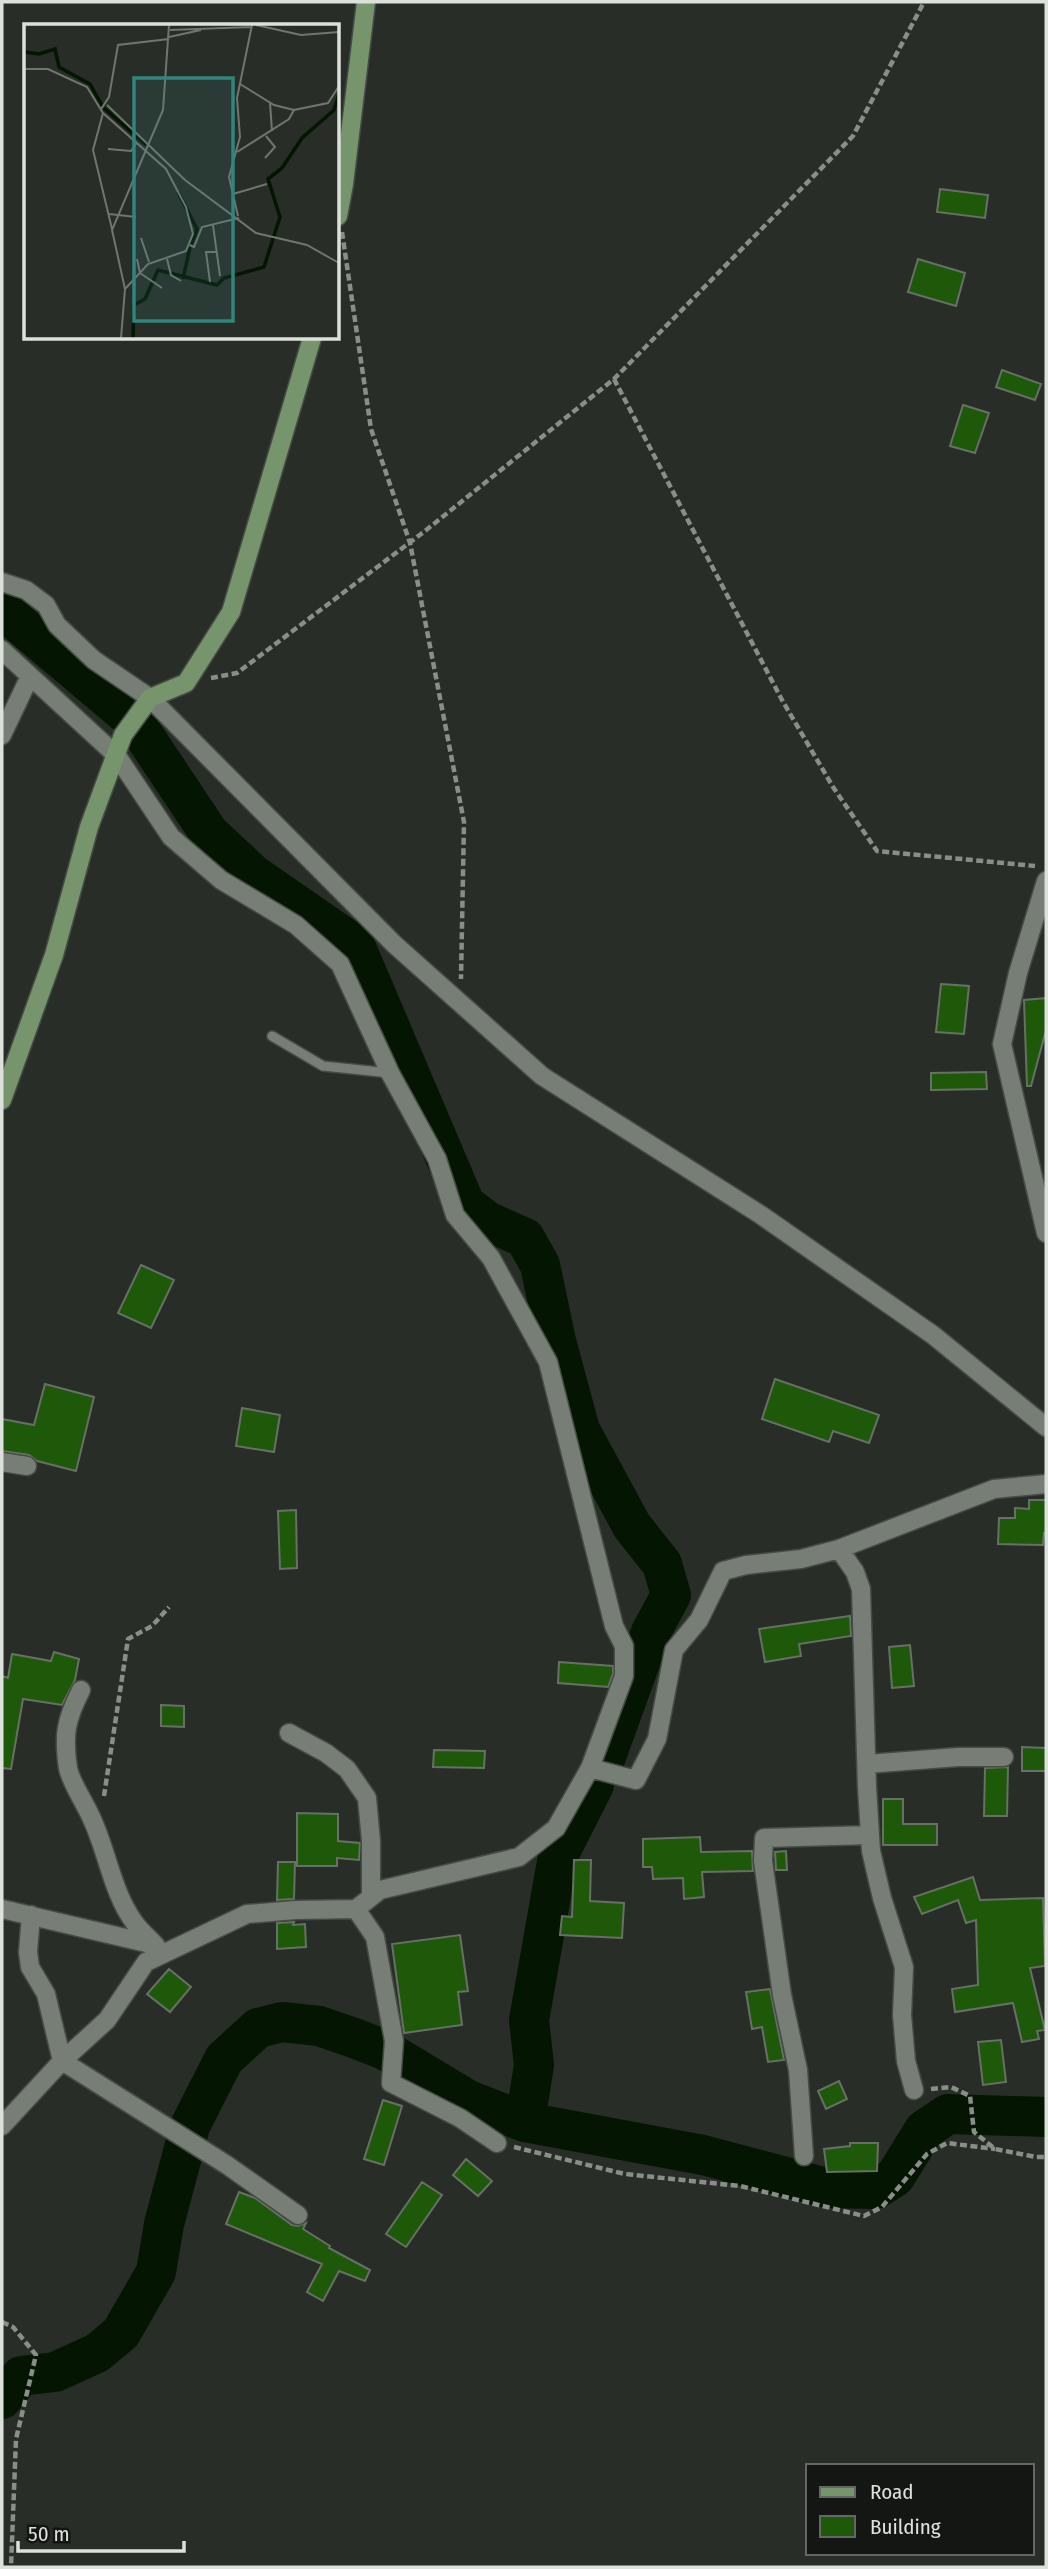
<svg xmlns="http://www.w3.org/2000/svg" width="1048" height="2569" font-family="'Fira Sans Condensed',sans-serif">
	<rect width="100%" height="100%" fill="#282e27"/>
	<g fill="none" stroke-linecap="round" stroke-linejoin="round">
		<path stroke="#041502" stroke-width="40" d="M 2,609 L 125,713
			M 137,725 L 209,833 L 254,875 L 355,945 L 465,1204 L 487,1221 L 525,1238 L 540,1265 L 556,1341 L 580,1430 L 632,1526 L 662,1564 L 671,1595 L 651,1632 L 603,1765
			M 525,2122 L 534,2065 L 529,2020 L 558,1856 L 594,1785
			M 2,2399 L 21,2376 L 55,2372 L 97,2353 L 121,2333 L 156,2272 L 164,2224 L 190,2126 L 224,2059 L 258,2028 L 282,2022 L 319,2026 L 354,2038 L 385,2050 L 468,2100 L 525,2122 L 703,2155 L 827,2188 L 876,2189 L 895,2177 L 924,2130 L 948,2114 L 1046,2117"/>
	</g>
	<path fill="#1e590a" stroke="#686f67" stroke-width="2" d="M 940,189 L 988,195 L 985,218 L 937,212 Z
		M 918,259 L 965,273 L 956,306 L 908,292 Z
		M 1002,370 L 1041,384 L 1035,400 L 996,387 Z
		M 963,405 L 989,413 L 975,453 L 950,446 Z
		M 941,984 L 969,986 L 964,1034 L 936,1032 Z
		M 1046,998 L 1046,1030 L 1031,1086 L 1027,1086 L 1024,1000 Z
		M 986,1072 L 987,1089 L 931,1090 L 931,1073 Z
		M 141,1265 L 174,1280 L 151,1328 L 118,1313 Z
		M 775,1379 L 879,1415 L 869,1443 L 833,1431 L 829,1442 L 762,1419 Z
		M 45,1384 L 94,1397 L 76,1471 L 37,1461 L 29,1455 L 2,1451 L 2,1419 L 34,1425 Z
		M 242,1408 L 280,1415 L 274,1452 L 236,1446 Z
		M 1029,1500 L 1046,1500 L 1046,1533 L 1044,1533 L 1043,1545 L 998,1544 L 999,1518 L 1015,1518 L 1015,1508 L 1029,1509 Z
		M 296,1510 L 297,1568 L 280,1569 L 278,1511 Z
		M 850,1616 L 851,1636 L 799,1644 L 801,1656 L 765,1662 L 759,1629 Z
		M 910,1645 L 914,1686 L 892,1688 L 889,1647 Z
		M 54,1652 L 79,1659 L 75,1680 L 62,1705 L 23,1699 L 11,1769 L 2,1768 L 2,1676 L 8,1678 L 12,1654 L 51,1661 Z
		M 559,1662 L 613,1666 L 613,1674 L 608,1687 L 558,1683 Z
		M 161,1705 L 184,1706 L 184,1727 L 161,1726 Z
		M 1022,1747 L 1046,1748 L 1046,1771 L 1022,1771 Z
		M 434,1750 L 485,1751 L 484,1768 L 433,1767 Z
		M 1008,1767 L 1007,1816 L 984,1816 L 985,1768 Z
		M 883,1799 L 903,1799 L 903,1824 L 937,1824 L 937,1845 L 883,1845 Z
		M 297,1813 L 338,1814 L 338,1841 L 360,1843 L 359,1860 L 337,1858 L 337,1866 L 297,1866 Z
		M 700,1837 L 701,1852 L 752,1851 L 753,1871 L 702,1872 L 704,1897 L 684,1899 L 683,1878 L 653,1879 L 652,1867 L 643,1867 L 643,1839 Z
		M 786,1851 L 787,1870 L 776,1870 L 775,1852 Z
		M 574,1860 L 591,1860 L 590,1901 L 624,1903 L 622,1938 L 560,1935 L 562,1916 L 572,1917 Z
		M 278,1862 L 295,1862 L 294,1899 L 277,1900 Z
		M 973,1877 L 980,1900 L 1043,1898 L 1045,1966 L 1030,1968 L 1045,2030 L 1037,2031 L 1039,2039 L 1022,2042 L 1013,2003 L 955,2012 L 952,1989 L 978,1985 L 976,1920 L 966,1923 L 958,1900 L 922,1914 L 914,1897 Z
		M 294,1922 L 293,1925 L 305,1924 L 306,1947 L 277,1949 L 277,1923 Z
		M 460,1935 L 468,1991 L 458,1992 L 462,2025 L 404,2033 L 392,1944 Z
		M 169,1969 L 191,1987 L 170,2012 L 147,1994 Z
		M 770,1989 L 784,2060 L 768,2062 L 762,2027 L 752,2029 L 746,1992 Z
		M 1001,2040 L 1006,2082 L 983,2085 L 978,2042 Z
		M 839,2081 L 847,2099 L 826,2109 L 818,2091 Z
		M 383,2100 L 402,2106 L 384,2165 L 364,2159 Z
		M 850,2143 L 878,2143 L 877,2171 L 827,2172 L 824,2149 L 850,2146 Z
		M 466,2159 L 492,2181 L 478,2196 L 453,2175 Z
		M 422,2182 L 442,2195 L 406,2247 L 386,2234 Z
		M 239,2192 L 255,2198 L 292,2225 L 298,2226 L 306,2223 L 303,2229 L 330,2246 L 329,2248 L 370,2270 L 365,2281 L 339,2271 L 323,2301 L 307,2292 L 322,2264 L 226,2224 Z"/>
	<g fill="none" stroke-linecap="round" stroke-linejoin="round">
		<defs>
			<path id="lane" d="M 272,1036 L 323,1066 L 390,1073"/>
			<path id="street" d="M 2,582 L 26,590 L 46,605 L 57,625 L 94,660 L 150,698 L 394,944 L 542,1076 L 761,1215 L 933,1335 L 1046,1427
				M 2,650 L 117,756 L 171,837 L 221,880 L 296,925 L 340,964 L 390,1073 L 437,1159 L 455,1215 L 491,1258 L 548,1362 L 614,1626 L 624,1646 L 624,1676 L 590,1768 L 556,1828 L 519,1857 L 380,1890 L 356,1909 L 296,1910 L 247,1914 L 146,1962 L 107,2020 L 62,2061 L 2,2126
				M 2,735 L 30,676
				M 1046,881 L 1018,973 L 1002,1044 L 1046,1233
				M 2,1462 L 27,1466
				M 839,1549 L 855,1572 L 861,1589 L 867,1787 L 871,1851 L 882,1898 L 904,1967 L 902,2015 L 906,2061 L 914,2090
				M 81,1690 C 66,1720 63,1734 68,1768 C 70,1781 85,1803 91,1817 C 107,1850 112,1892 134,1922 C 140,1931 149,1938 156,1946
				M 289,1733 L 326,1753 L 347,1769 L 367,1798 L 371,1841 L 371,1897
				M 867,1764 L 958,1757 L 1004,1757
				M 590,1768 L 636,1780 L 657,1739 L 674,1650 L 699,1620 L 723,1571 L 746,1565 L 801,1559 L 839,1549 L 994,1489 L 1046,1484
				M 2,1909 L 155,1945
				M 356,1909 L 375,1937 L 394,2041 L 391,2083 L 460,2118 L 497,2143
				M 31,1915 L 28,1952 L 30,1967 L 46,1994 L 62,2061 L 227,2165 L 298,2215
				M 804,2156 L 798,2070 L 782,1995 L 763,1861 L 764,1838 L 870,1835"/>
			<path id="secondary" d="M 338,216 L 344,184 L 366,2
				M 2,1100 L 54,955 L 89,827 L 123,735 L 150,698 L 186,683 L 231,612 L 312,338"/>
		</defs>
		<use href="#lane" stroke="#464b45" stroke-width="12"/>
		<use href="#street" stroke="#464b45" stroke-width="21"/>
		<use href="#secondary" stroke="#464b45" stroke-width="21"/>
		<path stroke="#898e88" stroke-width="4.5" stroke-dasharray="7 3.5" stroke-linecap="butt" d="M 342,232 L 371,429 L 410,543 L 464,822 L 461,979
			M 614,379 L 782,700 L 833,787 L 877,851 L 1035,866
			M 211,678 L 237,673 L 425,531 L 614,379 L 853,136 L 924,2
			M 104,1796 L 128,1639 L 152,1626 L 169,1607
			M 931,2089 L 951,2087 L 970,2096 L 974,2132 L 995,2149 L 1036,2157 L 1046,2157
			M 514,2147 L 625,2174 L 740,2186 L 864,2216 L 882,2207 L 927,2154 L 947,2143 L 995,2149
			M 2,2322 L 13,2327 L 36,2355 L 16,2439 L 11,2567"/>
		<use href="#lane" stroke="#777e75" stroke-width="9"/>
		<use href="#street" stroke="#777e75" stroke-width="18"/>
		<use href="#secondary" stroke="#76956d" stroke-width="18"/>
	</g>
	<g transform="translate(24 24)">
		<rect width="315" height="315" fill="#282e27"/>
		<path fill="none" stroke="#041502" stroke-width="3.5" d="M 0,28 L 15,30 L 31,25 L 35,43 L 66,60 L 79,83M 80,84 L 122,121M 154,168 L 173,205 L 167,221M 159,255 L 166,223M 109,314 L 110,281 L 121,275 L 134,246 L 193,261 L 200,254 L 240,243 L 256,193 L 244,155 L 258,144 L 278,114 L 310,86 L 315,70"/>
		<path fill="none" stroke="#70766f" stroke-width="2" d="M 232,1 L 277,11 L 315,8M 146,6 L 227,3M 145,13 L 177,6M 0,45 L 24,45 L 63,63 L 79,89 L 142,145 L 162,183 L 169,210 L 162,227 L 124,240 L 101,265M 216,60 L 250,81 L 270,86M 246,79 L 248,107M 83,81 L 161,156 L 232,209 L 283,221 L 315,239M 77,85 L 85,73 L 94,21 L 145,15M 79,89 L 69,126 L 88,205M 84,125 L 107,127 L 113,118M 213,128 L 265,95 L 270,86 L 304,79 L 315,62M 241,134 L 251,123 L 242,112M 209,170 L 243,160M 85,190 L 112,193M 214,192 L 205,153 L 216,113 L 213,74 L 228,1M 189,201 L 196,252M 117,214 L 125,238M 166,221 L 170,223 L 178,203 L 215,194M 113,235 L 116,249 L 138,264M 143,235 L 147,251 L 157,257M 186,258 L 182,228 L 192,228M 97,314 L 101,265 L 88,206 L 139,86 L 145,1"/>
		<path fill="#2e867e" fill-opacity="0.15" stroke="#2e867e" stroke-width="3.5" d="M 110,54 L 209,54 L 209,297 L 110,297 Z"/>
		<rect width="315" height="315" fill="none" stroke="#dde1dc" stroke-width="3.5"/>
	</g>
	<rect width="1048" height="2569" fill="none" stroke="#dde1dc" stroke-width="7"/>
	<rect x="806" y="2464" width="228" height="91" fill="#131612" stroke="#646763" stroke-width="2"/>
	<rect x="820" y="2487" width="35" height="10" fill="#76956d" stroke="#646763" stroke-width="2"/>
	<text x="870" y="2499" font-size="21" fill="#dde1dc">Road</text>
	<rect x="820" y="2516" width="35" height="21" fill="#1e590a" stroke="#646763" stroke-width="2"/>
	<text x="870" y="2534" font-size="21" fill="#dde1dc">Building</text>
	<path d="M18 2541v10h166v-10" fill="none" stroke="#dde1dc" stroke-width="3.5"/>
	<text x="28" y="2541" font-size="21" fill="#dde1dc" stroke="#131612" stroke-width="5" paint-order="stroke">50 m</text>
</svg>
